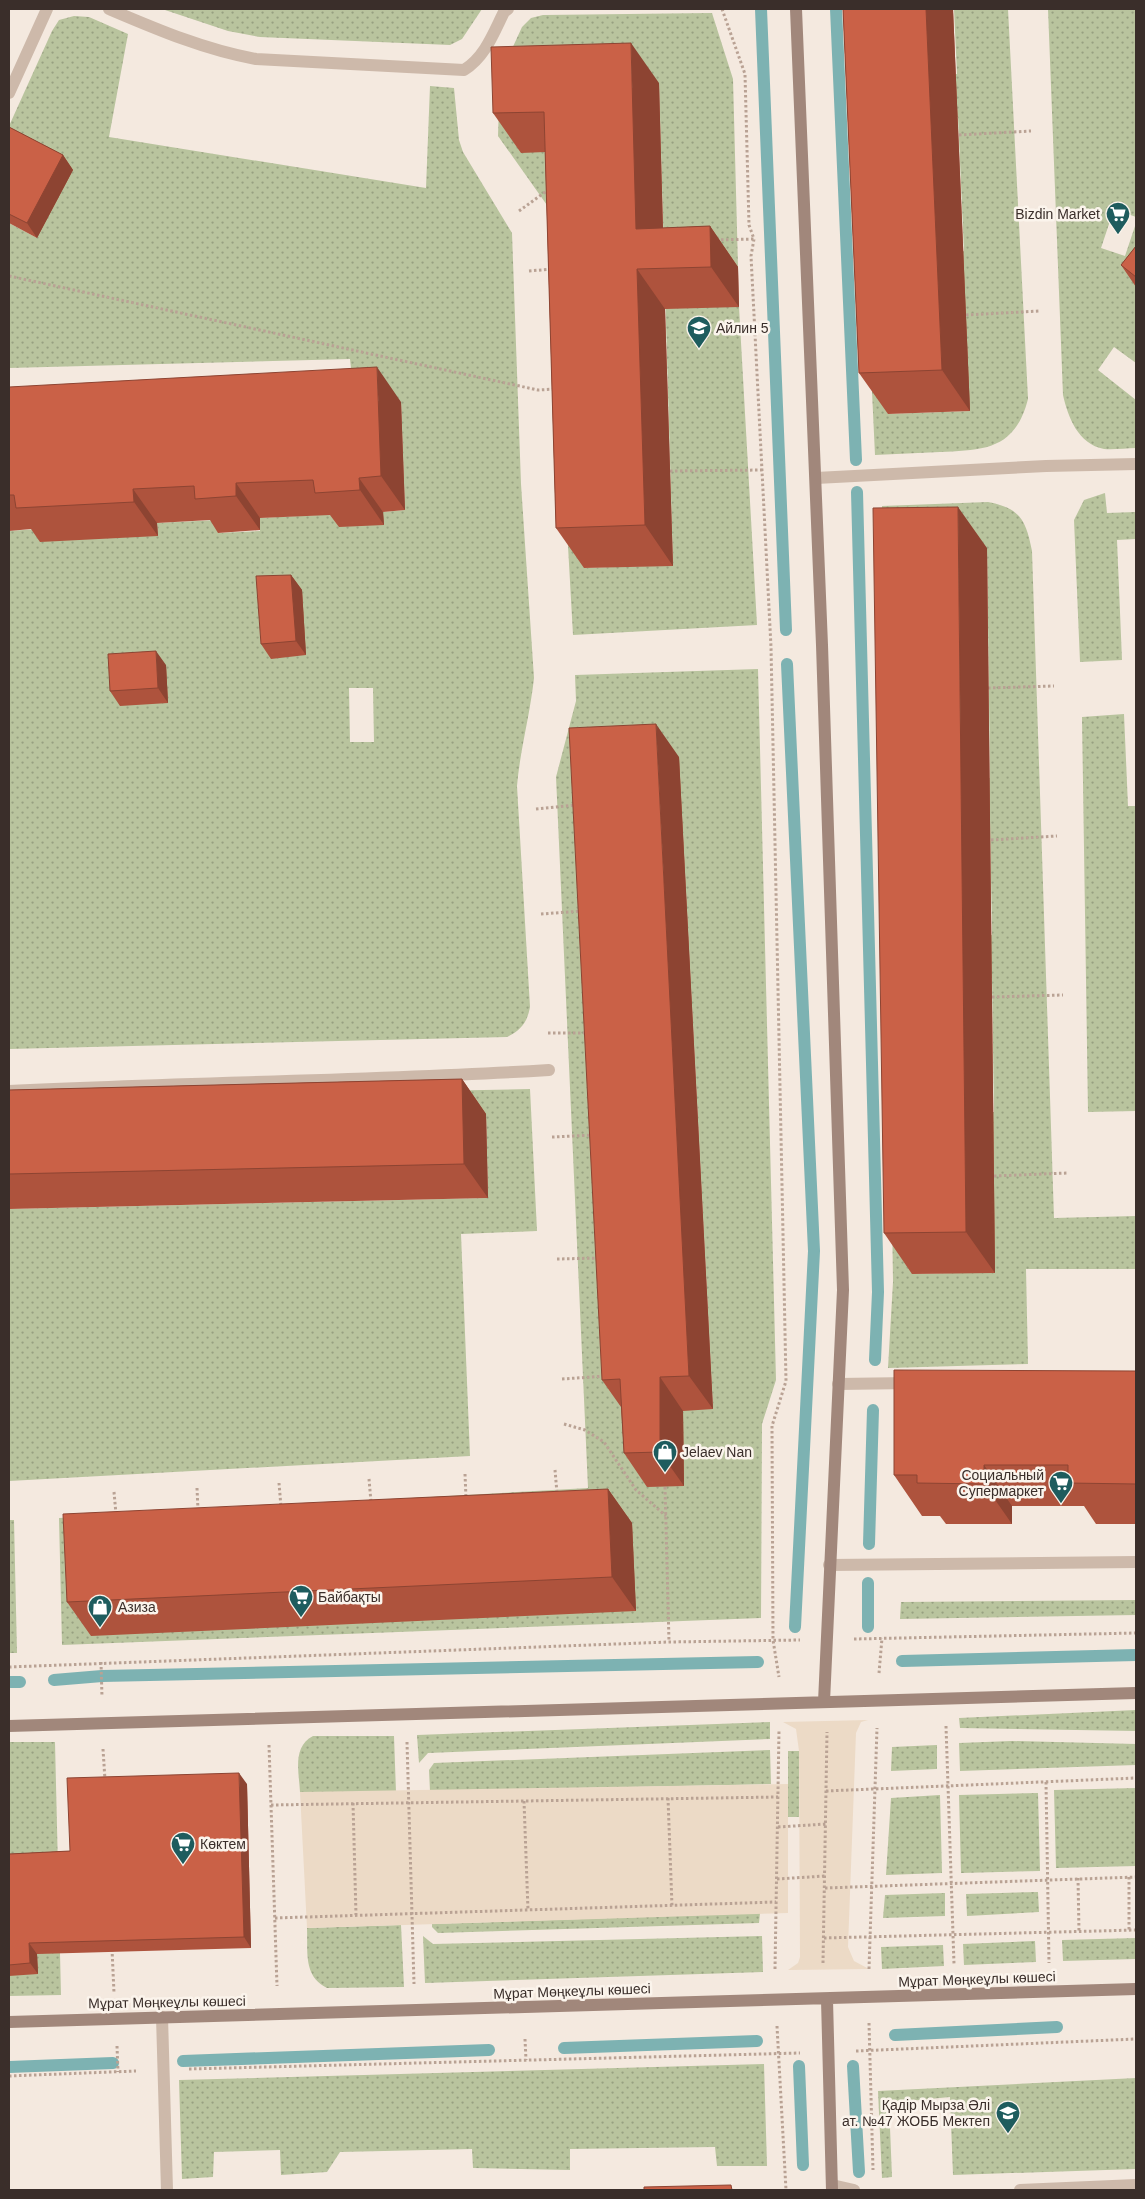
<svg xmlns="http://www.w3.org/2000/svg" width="1145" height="2199" font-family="Arial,sans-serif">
	<defs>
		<pattern id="green-dots" width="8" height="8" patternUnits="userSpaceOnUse" patternTransform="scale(1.25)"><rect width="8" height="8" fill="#b9c49e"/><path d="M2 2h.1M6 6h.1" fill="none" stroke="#97a081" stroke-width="1.8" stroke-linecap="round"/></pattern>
	</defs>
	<rect width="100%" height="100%" fill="#f4e9df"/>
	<path fill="url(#green-dots)" fill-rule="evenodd" d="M 162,9 L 482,9 L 462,39 L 450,45 L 260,37 L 228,31 Z
		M 854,9 L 888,414 L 970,411 L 946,252 L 964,251 L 958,117 L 941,117 L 939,75 L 957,74 L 954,9 L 1008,9 L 1028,399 C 1015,450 984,450 940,452 C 918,453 896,454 875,455 Z
		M 1048,9 L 1136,9 L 1136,217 L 1114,209 L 1101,248 L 1125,256 L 1136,223 L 1136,363 L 1114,347 L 1098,370 L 1136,400 L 1136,448 C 1126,448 1114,450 1104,449 C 1078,444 1068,417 1063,395 Z
		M 712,13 L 733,79 L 738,267 L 721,307 L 739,307 L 757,625 L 573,635 L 549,208 L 498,136 L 500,75 L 522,27 L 531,18 L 543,15 ZM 659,83 L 673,565 L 584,568 L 572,152 Z
		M 74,16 L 89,17 L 128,34 L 109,137 L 426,188 L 430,86 L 454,88 L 459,140 L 463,152 L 512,233 L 521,484 L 534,678 C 530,715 520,750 517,786 L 530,1007 C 527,1023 521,1030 507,1037 L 9,1049 L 9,531 L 38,529 L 158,536 L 157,523 L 218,520 L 219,533 L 260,531 L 260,518 L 337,514 L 383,525 L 383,512 L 405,510 L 401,402 L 353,386 L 350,359 L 9,368 L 9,223 L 37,238 L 9,155 L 9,126 L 52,31 L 59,20 ZM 349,688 L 373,688 L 374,742 L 350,742 Z
		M 1105,493 L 1107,513 L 1136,512 L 1136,539 L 1117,540 L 1122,660 L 1080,662 L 1074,520 L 1084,500 Z
		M 988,502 C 1020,508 1026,520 1032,551 L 1054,1218 L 1136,1216 L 1136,1269 L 1026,1269 L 1028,1364 L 888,1368 L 893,1282 L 882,506 ZM 987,548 L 990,778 L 973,779 L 973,819 L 990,819 L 992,935 L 974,936 L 975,978 L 992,978 L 994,1112 L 975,1113 L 995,1272 L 912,1274 Z
		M 758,669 L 776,1380 L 762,1424 L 761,1618 L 62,1645 L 59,1518 L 588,1488 L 556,777 L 576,701 L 575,675 ZM 679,757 L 713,1409 L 712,1409 Z
		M 1124,714 L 1128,806 L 1136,806 L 1136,1111 L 1088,1112 L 1082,717 Z
		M 530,1089 L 537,1231 L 461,1234 L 470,1456 L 9,1481 L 9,1209 L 488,1198 L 486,1114 L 9,1099 Z
		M 9,1520 L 14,1520 L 17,1653 L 9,1653 Z
		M 1136,1600 L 1136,1615 L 900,1619 L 901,1602 Z
		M 1136,1710 L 1136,1731 L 960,1728 L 959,1718 Z
		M 770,1722 L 770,1739 L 428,1753 L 419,1763 L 417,1735 Z
		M 313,1736 L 394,1736 L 396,1792 L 300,1792 C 299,1772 292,1747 313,1736 Z
		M 1012,1741 L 1136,1744 L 1136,1765 L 960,1771 L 959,1743 Z
		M 9,1742 L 55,1742 L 61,1995 L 9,1996 Z
		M 937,1745 L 937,1769 L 891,1771 L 892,1747 Z
		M 770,1750 L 771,1784 L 430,1791 L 429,1770 L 434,1763 Z
		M 788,1751 L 799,1751 L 799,1817 L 788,1817 Z
		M 1136,1788 L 1136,1866 L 1056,1868 L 1054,1790 Z
		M 1038,1793 L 1040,1871 L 961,1873 L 959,1795 Z
		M 940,1795 L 942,1873 L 886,1875 L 891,1798 Z
		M 1038,1892 L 1039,1912 L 967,1916 L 966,1894 Z
		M 945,1893 L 945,1916 L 883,1918 L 885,1895 Z
		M 760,1913 L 759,1923 L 438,1933 L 432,1927 L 432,1924 Z
		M 401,1925 L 404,1987 L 327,1988 C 303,1976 308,1952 307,1928 Z
		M 423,1936 L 433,1944 L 762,1936 L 763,1972 L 425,1983 Z
		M 1136,1938 L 1136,1959 L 1063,1961 L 1062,1940 Z
		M 1035,1941 L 1036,1962 L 964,1965 L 963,1944 Z
		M 943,1945 L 944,1966 L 882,1969 L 881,1947 Z
		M 764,2064 L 767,2166 L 717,2166 L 715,2147 L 570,2149 L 570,2170 L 473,2168 L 472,2149 L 340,2152 L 327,2172 L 281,2175 L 280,2150 L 214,2152 L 213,2177 L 182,2179 L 179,2080 Z
		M 1136,2078 L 1136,2169 L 953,2175 L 950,2097 L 889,2103 L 892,2177 L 882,2178 L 878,2091 Z"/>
	<path fill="#ecdac6" d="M 868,1720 L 861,1722 L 856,1733 L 848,1947 L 854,1961 L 869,1969 L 788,1970 L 798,1963 L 800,1957 L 799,1751 L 796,1729 L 783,1722 Z
		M 788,1784 L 788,1913 L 307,1928 L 300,1792 Z"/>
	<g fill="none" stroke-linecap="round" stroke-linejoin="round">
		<path stroke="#7db2b2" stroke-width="12" d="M 761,9 L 786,630
			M 836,9 L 856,460
			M 857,492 L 878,1292 L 875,1360
			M 787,664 L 814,1251 L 795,1627
			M 869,1544 L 873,1410
			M 868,1627 L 868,1583
			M 902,1661 L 1136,1655
			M 54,1680 L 102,1676 L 758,1662
			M 9,1682 L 20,1682
			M 895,2035 L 1057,2027
			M 564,2048 L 757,2041
			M 183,2061 L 489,2050
			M 799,2066 L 803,2165
			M 853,2066 L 859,2172
			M 9,2067 L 113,2063"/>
		<path stroke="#b9a294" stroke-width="3" stroke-dasharray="2.5 2.5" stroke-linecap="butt" d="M 722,9 L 745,74 L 749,225 L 754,239 L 751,256 L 771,647 L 786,1381 L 772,1426 L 773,1640 L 779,1677
			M 959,135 L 1031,131
			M 519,211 L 548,190
			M 716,240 L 754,239
			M 529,271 L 552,269
			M 9,276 L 538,390 L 556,389
			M 966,315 L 1039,311
			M 670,471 L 763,470
			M 988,688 L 1054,686
			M 536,809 L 577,805
			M 991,840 L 1057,836
			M 541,914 L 582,911
			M 992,997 L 1063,995
			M 548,1033 L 588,1033
			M 552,1137 L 593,1135
			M 994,1176 L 1068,1173
			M 557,1259 L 600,1258
			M 562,1379 L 606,1376
			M 564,1424 L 585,1430 L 604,1442 L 636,1490 L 666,1516
			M 555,1470 L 557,1493
			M 465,1474 L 466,1498
			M 369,1479 L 371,1502
			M 279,1483 L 281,1507
			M 665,1487 L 669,1642
			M 197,1488 L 198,1510
			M 114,1492 L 116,1514
			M 854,1639 L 1136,1633
			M 101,1662 L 102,1697
			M 9,1667 L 669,1642 L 800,1640
			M 879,1673 L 882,1638
			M 946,1726 L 954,1964
			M 407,1742 L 414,1984
			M 269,1745 L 277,1986
			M 103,1749 L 105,1780
			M 1046,1782 L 1049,1963
			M 826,1791 L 1136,1778
			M 668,1798 L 672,1906
			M 524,1801 L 528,1910
			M 353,1803 L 356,1915
			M 271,1805 L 778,1797
			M 778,1827 L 826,1824
			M 1129,1877 L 1129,1930
			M 1078,1878 L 1079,1932
			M 777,1879 L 825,1876
			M 825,1888 L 1136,1877
			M 275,1918 L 776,1902
			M 824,1938 L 1136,1930
			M 112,1949 L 114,1993
			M 823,1963 L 827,1732
			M 775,1969 L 779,1730
			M 869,1969 L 877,1728
			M 869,2023 L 873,2170
			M 777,2026 L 786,2190
			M 525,2039 L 526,2060
			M 117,2046 L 118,2072
			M 856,2051 L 1136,2039
			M 189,2069 L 800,2053
			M 9,2076 L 136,2071"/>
		<path stroke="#cdb9aa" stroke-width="12" d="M 109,9 C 156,29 205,50 256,59 L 464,70 C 485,57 493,34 504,12 L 508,9
			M 9,93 L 47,9
			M 816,478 L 1046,466 L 1136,464
			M 9,1091 C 189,1082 369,1081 549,1070
			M 838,1384 L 911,1383
			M 829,1565 L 1136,1562
			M 162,2017 L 167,2190
			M 832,2185 L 854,2190
			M 1020,2190 L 1136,2185"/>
		<path stroke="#a1877b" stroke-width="12" d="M 796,9 L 822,645 L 843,1290 L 824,1702
			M 9,1726 L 1136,1693
			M 827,2000 L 832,2190
			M 9,2022 L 1136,1989"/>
	</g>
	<path fill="#ae533d" d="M 843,9 L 953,9 L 970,411 L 888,414 L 859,373 Z
		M 659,83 L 663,228 L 710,226 L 738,267 L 739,307 L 665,309 L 673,566 L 584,568 L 556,528 L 545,152 L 521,153 L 493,113 Z
		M 9,127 L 63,155 L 73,170 L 37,238 L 9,223 Z
		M 1136,246 L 1136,287 L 1121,265 Z
		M 9,387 L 401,402 L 405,510 L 383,512 L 384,525 L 339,527 L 330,515 L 260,518 L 260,530 L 218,533 L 210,520 L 157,523 L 158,536 L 40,542 L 31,529 L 9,531 Z
		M 987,548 L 995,1273 L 912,1274 L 884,1233 Z
		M 291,575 L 302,590 L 306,655 L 271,659 L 261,644 Z
		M 166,665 L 168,703 L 120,706 L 110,691 Z
		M 679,757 L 713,1409 L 683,1411 L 684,1486 L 647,1487 L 624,1453 L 621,1407 L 602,1380 Z
		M 462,1079 L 486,1114 L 488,1198 L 9,1209 L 9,1090 Z
		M 1136,1371 L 1136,1524 L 1096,1524 L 1084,1506 L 1012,1506 L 1012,1524 L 946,1524 L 940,1516 L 922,1516 L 894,1475 Z
		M 608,1489 L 632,1523 L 636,1611 L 91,1636 L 67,1602 Z
		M 247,1784 L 251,1948 L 37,1954 L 38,1974 L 9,1976 L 9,1854 L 70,1851 Z"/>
	<path fill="#8d4432" d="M 926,9 L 953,9 L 970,411 L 942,370 Z
		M 631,43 L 659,83 L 664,269 L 636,229 Z
		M 63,155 L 73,170 L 37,238 L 27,223 Z
		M 710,226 L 738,267 L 739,307 L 711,267 Z
		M 637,269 L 665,309 L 673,566 L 645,525 Z
		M 377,367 L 401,402 L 405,510 L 381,476 Z
		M 359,478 L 383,512 L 384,525 L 360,490 Z
		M 236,483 L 260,518 L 260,530 L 236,496 Z
		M 133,489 L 157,523 L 158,536 L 134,502 Z
		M 958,507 L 987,548 L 995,1273 L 966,1232 Z
		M 291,575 L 302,590 L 306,655 L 296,641 Z
		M 156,651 L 166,665 L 168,703 L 158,688 Z
		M 656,724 L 679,757 L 713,1409 L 689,1376 Z
		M 462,1079 L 486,1114 L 488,1198 L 464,1164 Z
		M 660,1377 L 683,1411 L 684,1486 L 660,1452 Z
		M 984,1465 L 1012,1506 L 1012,1524 L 984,1484 Z
		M 608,1489 L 632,1523 L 636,1611 L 612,1577 Z
		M 239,1773 L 247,1784 L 251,1948 L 244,1937 Z
		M 29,1943 L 37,1954 L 38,1974 L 30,1963 Z"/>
	<path fill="#ca6147" stroke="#8d4432" d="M 843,9 L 926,9 L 942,370 L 859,373 Z
		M 631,43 L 636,229 L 710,226 L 711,267 L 637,269 L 645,525 L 556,528 L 544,112 L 493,113 L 491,47 Z
		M 9,127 L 63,155 L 27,223 L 9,214 Z
		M 1136,246 L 1136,277 L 1121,265 Z
		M 377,367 L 381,476 L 359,478 L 360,490 L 315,493 L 313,480 L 236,483 L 236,496 L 195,499 L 194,486 L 133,489 L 134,502 L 16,508 L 14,495 L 9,495 L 9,387 Z
		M 958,507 L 966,1232 L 884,1233 L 873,508 Z
		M 291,575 L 296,641 L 261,644 L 256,576 Z
		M 156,651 L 158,688 L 110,691 L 108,654 Z
		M 656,724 L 689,1376 L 660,1377 L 660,1452 L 624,1453 L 620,1379 L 602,1380 L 569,728 Z
		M 462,1079 L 464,1164 L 9,1174 L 9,1090 Z
		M 894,1370 L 1136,1371 L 1136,1484 L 1068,1483 L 1068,1465 L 984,1465 L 984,1484 L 917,1483 L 917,1475 L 894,1475 Z
		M 608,1489 L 612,1577 L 67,1602 L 63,1514 Z
		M 239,1773 L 244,1937 L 29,1943 L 30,1963 L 9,1965 L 9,1854 L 70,1851 L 67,1778 Z
		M 731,2185 L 732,2190 L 644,2190 L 644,2187 Z"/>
	<defs>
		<symbol id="supermarket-pin" viewBox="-11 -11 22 30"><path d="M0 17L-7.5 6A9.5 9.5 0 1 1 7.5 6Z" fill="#1e5c5e" stroke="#fbf4ec"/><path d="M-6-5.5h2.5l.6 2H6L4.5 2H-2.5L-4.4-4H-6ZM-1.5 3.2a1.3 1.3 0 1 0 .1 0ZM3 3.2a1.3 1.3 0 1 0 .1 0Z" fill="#fff"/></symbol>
		<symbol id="school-pin" viewBox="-11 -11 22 30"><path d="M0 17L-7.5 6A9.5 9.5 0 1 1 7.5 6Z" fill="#1e5c5e" stroke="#fbf4ec"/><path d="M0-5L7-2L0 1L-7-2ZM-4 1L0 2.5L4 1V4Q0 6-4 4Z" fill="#fff"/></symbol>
		<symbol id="shop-pin" viewBox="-11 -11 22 30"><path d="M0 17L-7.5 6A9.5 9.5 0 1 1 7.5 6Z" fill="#1e5c5e" stroke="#fbf4ec"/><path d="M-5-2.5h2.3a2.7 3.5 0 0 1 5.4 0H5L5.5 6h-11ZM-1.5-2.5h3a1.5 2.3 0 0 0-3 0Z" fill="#fff"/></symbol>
	</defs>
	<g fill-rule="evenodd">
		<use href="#supermarket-pin" x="1104" y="200" width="28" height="38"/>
		<use href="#school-pin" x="685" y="314" width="28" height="38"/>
		<use href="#shop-pin" x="651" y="1438" width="28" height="38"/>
		<use href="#supermarket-pin" x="1047" y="1469" width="28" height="38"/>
		<use href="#supermarket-pin" x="287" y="1583" width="28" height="38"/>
		<use href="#shop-pin" x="86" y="1593" width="28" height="38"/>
		<use href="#supermarket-pin" x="169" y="1830" width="28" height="38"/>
		<use href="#school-pin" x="994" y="2099" width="28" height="38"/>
	</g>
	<g text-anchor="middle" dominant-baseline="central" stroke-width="5" stroke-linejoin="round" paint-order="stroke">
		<g font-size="14" fill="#3a2e2a" stroke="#fbf4ec" text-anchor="start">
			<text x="1100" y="214" text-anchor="end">Bizdin Market</text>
			<text x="716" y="328">Айлин 5</text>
			<text x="682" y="1452">Jelaev Nan</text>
			<text x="1044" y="1475" text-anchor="end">Социальный<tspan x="1044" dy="16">Супермаркет</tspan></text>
			<text x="318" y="1597">Байбақты</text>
			<text x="118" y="1607">Азиза</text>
			<text x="200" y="1844">Көктем</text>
			<text x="990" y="2105" text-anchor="end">Қадір Мырза Әлі<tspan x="990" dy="16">ат. №47 ЖОББ Мектеп</tspan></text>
		</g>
		<g font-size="14" fill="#3a2e2a" stroke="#fbf4ec">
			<text transform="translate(977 1979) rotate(-2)">Мұрат Мөңкеұлы көшесі</text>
			<text transform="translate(572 1991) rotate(-2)">Мұрат Мөңкеұлы көшесі</text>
			<text transform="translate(167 2002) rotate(-1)">Мұрат Мөңкеұлы көшесі</text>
		</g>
	</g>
	<rect width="1145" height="2199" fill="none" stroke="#3a2e2a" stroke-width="20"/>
</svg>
